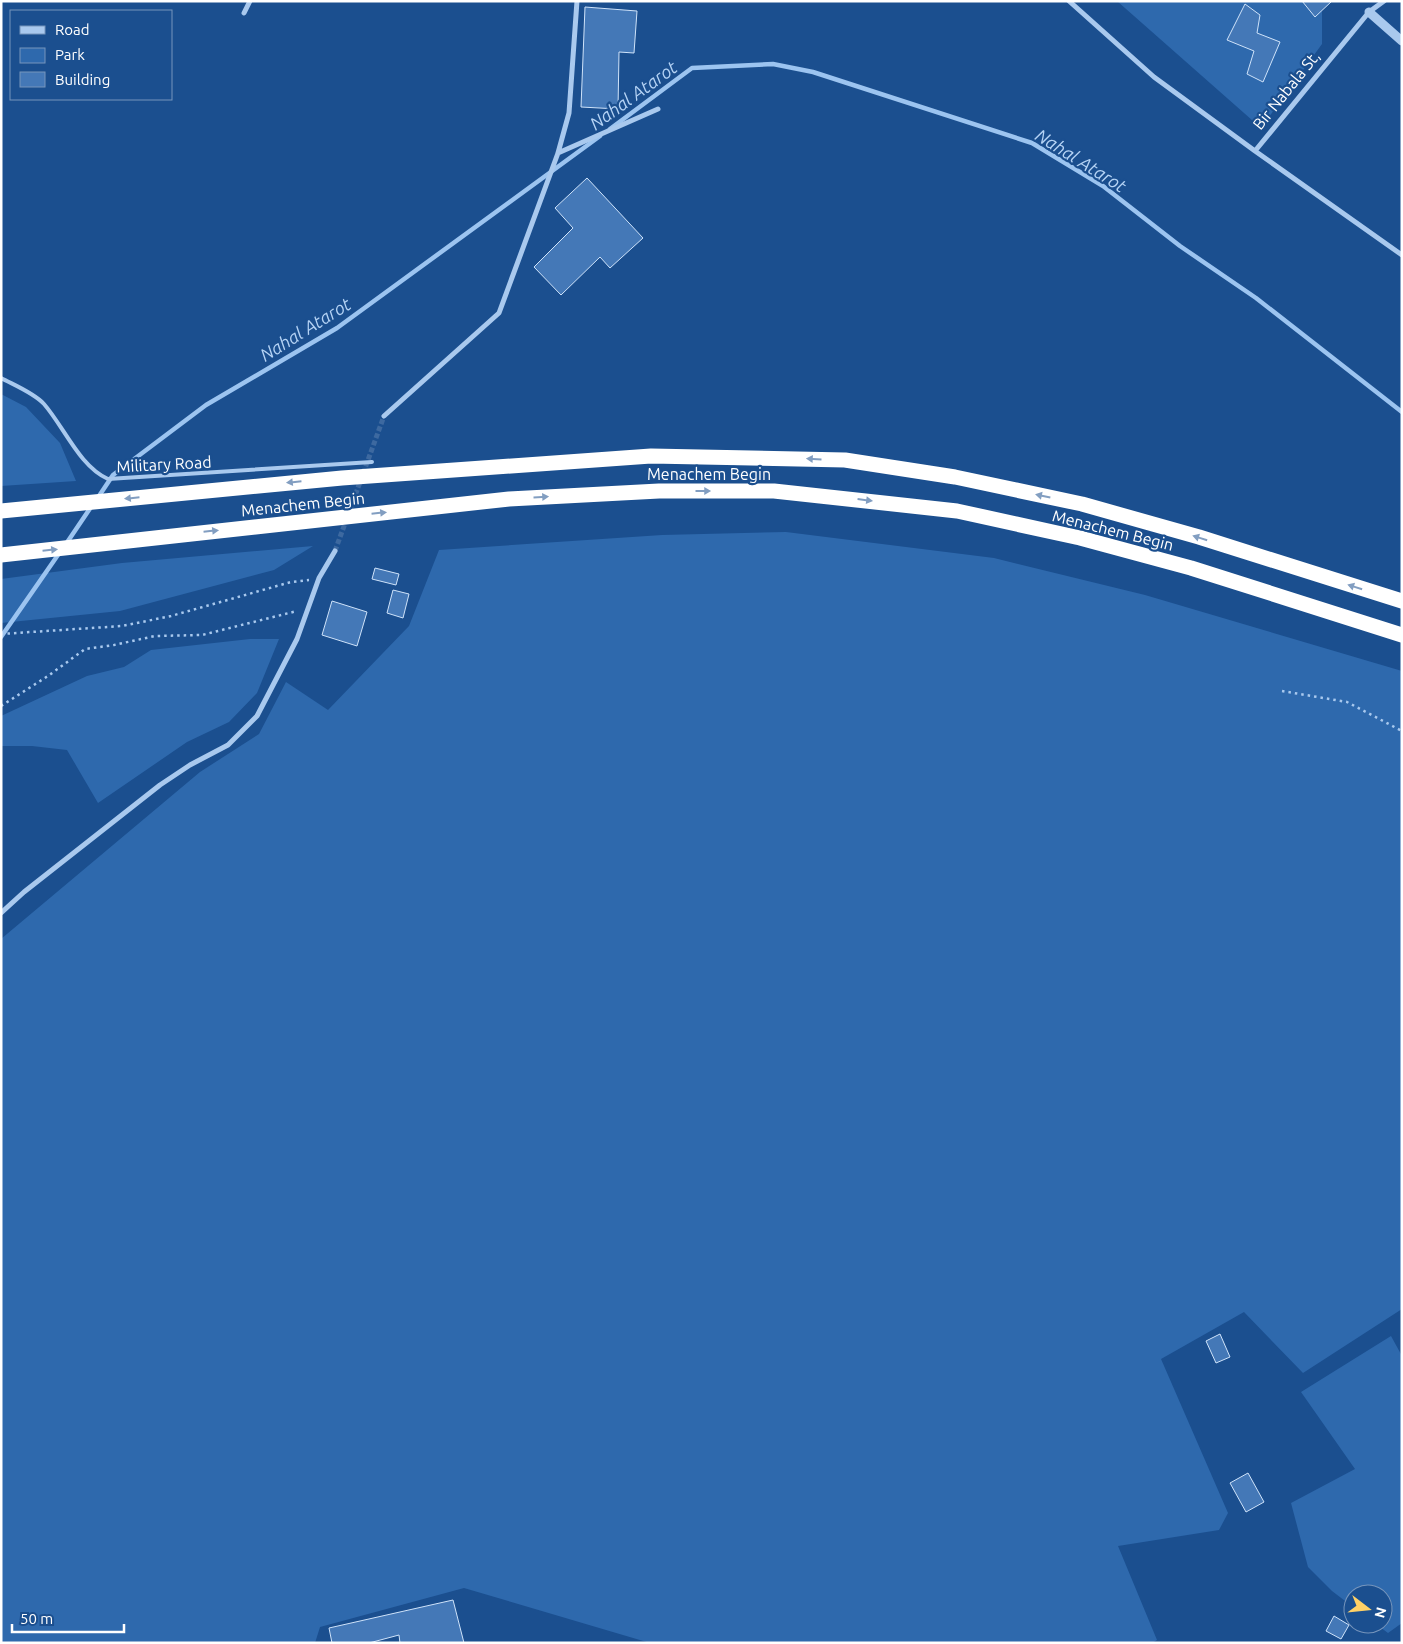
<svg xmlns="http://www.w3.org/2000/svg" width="1403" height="1644" font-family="Ubuntu,sans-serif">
	<rect width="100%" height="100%" fill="#1b4f8f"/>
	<path fill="#2e69ad" d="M 1117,1 L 1322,1 L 1322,44 L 1261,128 Z
		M 1,394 L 26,407 L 60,443 L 76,481 L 1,486 Z
		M 786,532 L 994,558 L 1145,595 L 1402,671 L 1402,1309 L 1303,1373 L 1244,1312 L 1161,1359 L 1228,1513 L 1219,1530 L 1118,1546 L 1157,1640 L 1152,1643 L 650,1643 L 464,1588 L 320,1627 L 315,1643 L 1,1643 L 1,939 L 200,772 L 259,734 L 286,682 L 328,710 L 409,626 L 439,550 L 662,535 Z
		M 313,546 L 274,570 L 120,611 L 1,623 L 1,579 L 122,563 Z
		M 250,639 L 279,639 L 257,693 L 229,722 L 187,742 L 98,803 L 67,750 L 32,746 L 1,746 L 1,716 L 87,676 L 124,667 L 151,650 Z
		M 1391,1336 L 1402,1356 L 1402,1623 L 1388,1633 L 1376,1624 L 1383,1624 L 1383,1594 L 1353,1594 L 1353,1607 L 1332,1591 L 1308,1567 L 1291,1503 L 1355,1469 L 1301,1392 Z"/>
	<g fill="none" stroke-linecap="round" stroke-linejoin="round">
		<path stroke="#9cc4f0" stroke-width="4.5" d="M 610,129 L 692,68 L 773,64 L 813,72 L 1032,143 L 1103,186 L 1180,246 L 1256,298 L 1402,412
			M 97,499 L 113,475 L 206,405 L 337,328 L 600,136
			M 66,544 L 91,507
			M 1,637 L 60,552"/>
	</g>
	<path fill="#4478b7" stroke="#cfe3fa" d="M 1302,1 L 1332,1 L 1315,17 Z
		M 1245,4 L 1260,15 L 1257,33 L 1280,42 L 1263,82 L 1247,74 L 1254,51 L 1227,40 Z
		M 585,7 L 637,11 L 634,53 L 619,52 L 618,109 L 581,107 Z
		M 587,178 L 643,238 L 610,268 L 600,257 L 561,295 L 534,267 L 573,228 L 555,208 Z
		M 375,568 L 399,574 L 396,585 L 372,579 Z
		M 393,590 L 409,594 L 403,618 L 387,613 Z
		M 332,601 L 367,612 L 357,646 L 322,635 Z
		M 1220,1334 L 1230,1357 L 1216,1363 L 1206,1341 Z
		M 1248,1473 L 1264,1502 L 1246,1512 L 1230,1483 Z
		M 453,1600 L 464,1643 L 400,1643 L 399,1635 L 369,1643 L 332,1643 L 329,1628 Z
		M 1334,1616 L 1349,1625 L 1341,1639 L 1326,1631 Z"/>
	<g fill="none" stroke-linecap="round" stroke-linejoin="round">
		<path stroke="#3d69a0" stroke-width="5" stroke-dasharray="5 2.5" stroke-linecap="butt" d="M 335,551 L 384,416"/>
		<path stroke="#a9c9ee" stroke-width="2.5" stroke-dasharray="2.5 4" stroke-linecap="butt" d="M 1,634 L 122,626 L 171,616 L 291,582 L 309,580
			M 1282,691 L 1347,702 L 1402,731
			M 1,706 L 48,676 L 85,649 L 114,645 L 155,636 L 202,635 L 297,611"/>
		<path stroke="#a9c9ee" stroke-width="4" d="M 1,378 C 14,385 34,393 44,404 C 64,427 80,467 108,479 L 372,462"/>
		<path stroke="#a9c9ee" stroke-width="5" d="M 1069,1 L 1154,77 L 1255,151
			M 1384,1 L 1369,12 L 1255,151 L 1402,255
			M 244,13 L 250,1
			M 558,153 L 658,109
			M 384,416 L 499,313 L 558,153 L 569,113 L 577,1
			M 1,913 L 24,892 L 160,785 L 190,765 L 228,745 L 257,716 L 297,639 L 319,578 L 335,551"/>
		<path stroke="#a9c9ee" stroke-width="9" d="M 1369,12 L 1402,41"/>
		<path stroke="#fff" stroke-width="15" d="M 1,511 L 342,478 L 651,456 L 845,460 L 955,477 L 1082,504 L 1199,537 L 1402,601
			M 1,555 L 509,499 L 659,491 L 774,491 L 957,511 L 1080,538 L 1191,568 L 1402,635"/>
	</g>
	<defs><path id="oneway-solid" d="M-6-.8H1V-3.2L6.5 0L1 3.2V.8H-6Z" transform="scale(1.25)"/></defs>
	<g fill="#829ec1">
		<use href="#oneway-solid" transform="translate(814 459) rotate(-177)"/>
		<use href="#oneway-solid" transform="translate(294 482) rotate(174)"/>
		<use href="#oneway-solid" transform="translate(703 491)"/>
		<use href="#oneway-solid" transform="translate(1043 496) rotate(-168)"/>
		<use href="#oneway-solid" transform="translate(541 497) rotate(-3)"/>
		<use href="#oneway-solid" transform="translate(132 498) rotate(174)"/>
		<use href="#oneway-solid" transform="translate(865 500) rotate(7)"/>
		<use href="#oneway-solid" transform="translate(379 513) rotate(-6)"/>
		<use href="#oneway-solid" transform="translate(211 531) rotate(-6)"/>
		<use href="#oneway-solid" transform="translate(1200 538) rotate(-163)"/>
		<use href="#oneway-solid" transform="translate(50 550) rotate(-6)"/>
		<use href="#oneway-solid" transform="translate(1355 587) rotate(-162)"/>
	</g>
	<g text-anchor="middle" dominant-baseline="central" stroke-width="4.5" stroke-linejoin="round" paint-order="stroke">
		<g font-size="16" fill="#fff" stroke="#1b4f8f">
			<text transform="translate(1286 90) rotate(-51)">Bir Nabala St,</text>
			<text transform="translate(164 464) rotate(-3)">Military Road</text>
			<text x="709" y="474">Menachem Begin</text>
			<text transform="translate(303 504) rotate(-6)">Menachem Begin</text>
			<text transform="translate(1113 530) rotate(14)">Menachem Begin</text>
		</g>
		<g font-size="18" font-style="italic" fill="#b5d3f5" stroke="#1b4f8f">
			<text transform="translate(633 95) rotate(-36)">Nahal Atarot</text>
			<text transform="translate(1081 160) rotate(32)">Nahal Atarot</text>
			<text transform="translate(305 329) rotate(-32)">Nahal Atarot</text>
		</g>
	</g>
	<rect width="1403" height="1644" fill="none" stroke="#ffffff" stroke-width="5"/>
	<rect x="10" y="10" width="162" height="90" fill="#1b4f8f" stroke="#7695bc"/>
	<rect x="20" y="26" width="25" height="8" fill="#a9c9ee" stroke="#7695bc"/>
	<text x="55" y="35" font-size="15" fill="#ffffff">Road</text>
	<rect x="20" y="48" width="25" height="15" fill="#2e69ad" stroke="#7695bc"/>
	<text x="55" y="60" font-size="15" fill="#ffffff">Park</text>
	<rect x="20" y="72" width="25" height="15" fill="#4478b7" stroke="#7695bc"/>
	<text x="55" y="85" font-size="15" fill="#ffffff">Building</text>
	<g transform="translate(1368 1609) rotate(106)"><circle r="24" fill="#1b4f8f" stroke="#7695bc"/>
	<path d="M0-4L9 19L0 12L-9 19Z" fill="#ffd166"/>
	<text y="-8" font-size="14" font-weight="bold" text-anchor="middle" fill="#ffffff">N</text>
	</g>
	<path d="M12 1624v8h112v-8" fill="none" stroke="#ffffff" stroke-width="2.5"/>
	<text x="20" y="1624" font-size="15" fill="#ffffff" stroke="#1b4f8f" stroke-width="4" paint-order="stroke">50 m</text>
</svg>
